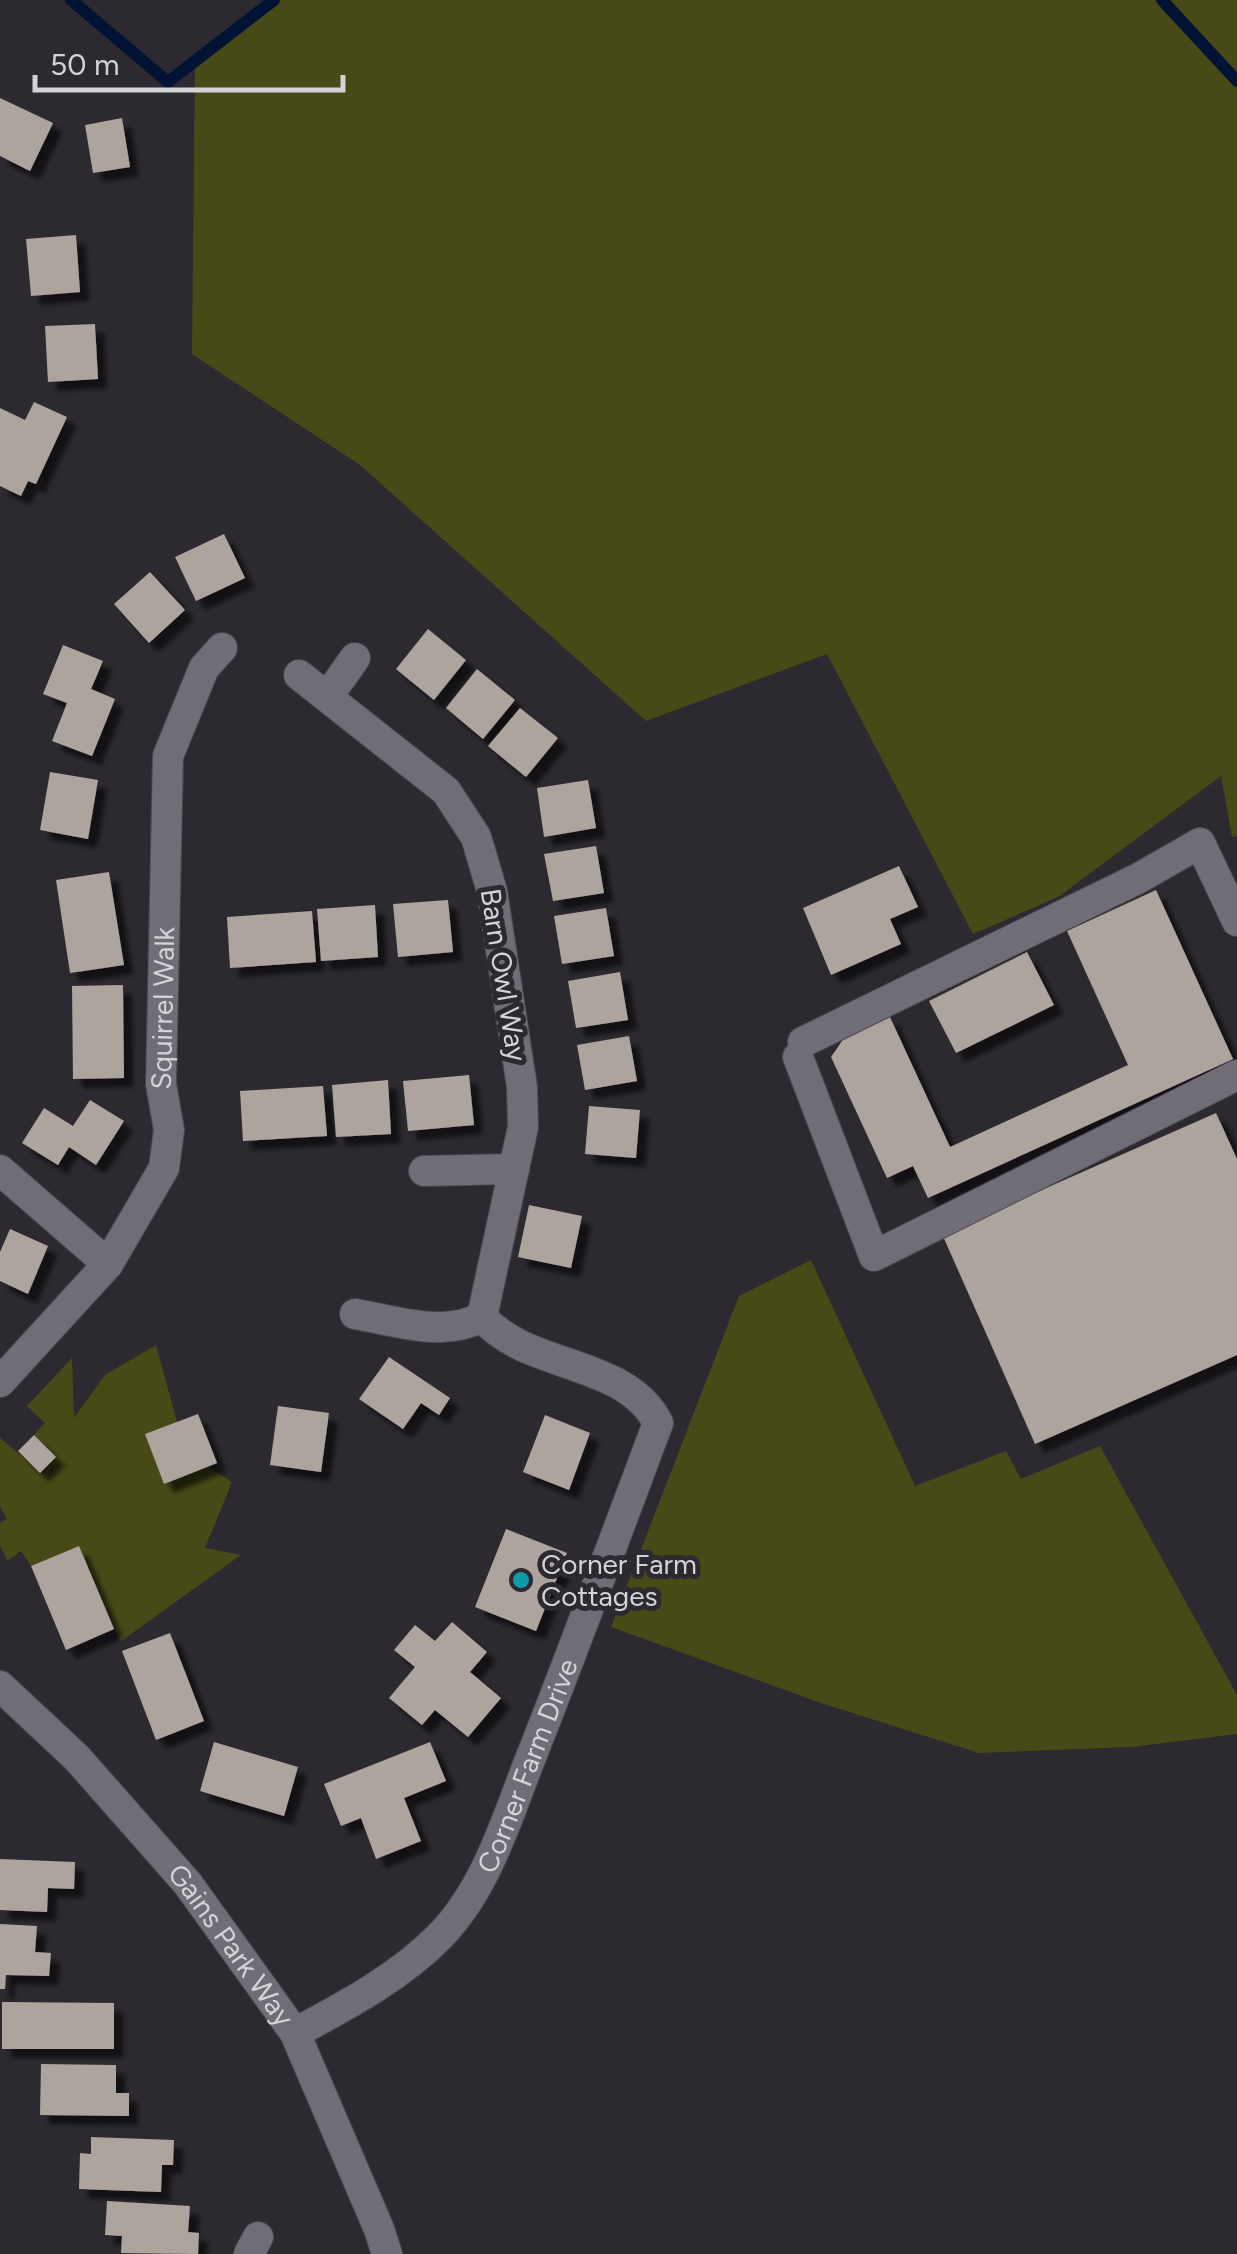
<svg xmlns="http://www.w3.org/2000/svg" width="1237" height="2254" font-family="Figtree,sans-serif">
	<defs>
		<filter id="shadow"><feDropShadow dx="9" dy="9" stdDeviation="2.5" flood-color="#0009"/></filter>
	</defs>
	<rect width="100%" height="100%" fill="#2c2930"/>
	<path fill="#474a17" d="M 274,0 L 1237,0 L 1237,835 L 1232,837 L 1221,776 L 1058,897 L 973,934 L 827,654 L 646,721 L 360,465 L 192,354 L 195,62 Z
		M 811,1260 L 915,1486 L 1006,1451 L 1021,1479 L 1100,1446 L 1237,1695 L 1237,1734 L 1131,1747 L 979,1753 L 821,1703 L 611,1627 L 739,1296 Z
		M 156,1345 L 177,1422 L 165,1483 L 208,1467 L 232,1482 L 205,1548 L 241,1555 L 120,1642 L 79,1546 L 31,1566 L 21,1551 L 7,1561 L 0,1545 L 0,1523 L 7,1519 L 0,1506 L 0,1438 L 41,1472 L 56,1457 L 34,1435 L 45,1423 L 27,1406 L 72,1358 L 74,1418 L 105,1375 Z"/>
	<g fill="none" stroke-linecap="round" stroke-linejoin="round">
		<path stroke="#001335" stroke-width="12" d="M 71,0 L 168,82 L 274,0
			M 1162,0 L 1237,81"/>
	</g>
	<path fill="#aea49e" filter="url(#shadow)" d="M 0,98 L 53,123 L 30,171 L 0,156 Z
		M 122,118 L 130,167 L 93,173 L 85,125 Z
		M 76,235 L 80,292 L 31,296 L 26,239 Z
		M 95,324 L 98,379 L 48,382 L 45,326 Z
		M 34,402 L 67,417 L 36,484 L 28,481 L 21,496 L 0,486 L 0,408 L 25,420 Z
		M 224,534 L 245,578 L 196,601 L 175,557 Z
		M 150,572 L 185,610 L 149,643 L 114,604 Z
		M 428,629 L 466,660 L 434,700 L 396,669 Z
		M 63,645 L 103,661 L 91,689 L 115,699 L 92,756 L 52,741 L 67,703 L 43,694 Z
		M 477,669 L 515,700 L 483,739 L 446,708 Z
		M 520,708 L 558,738 L 526,777 L 488,746 Z
		M 50,772 L 98,780 L 88,839 L 40,830 Z
		M 588,780 L 596,828 L 544,837 L 537,788 Z
		M 596,846 L 604,893 L 553,901 L 544,854 Z
		M 899,866 L 918,907 L 890,919 L 901,944 L 831,975 L 803,908 Z
		M 109,872 L 124,965 L 70,973 L 56,880 Z
		M 1156,890 L 1233,1059 L 928,1198 L 913,1166 L 887,1178 L 831,1057 L 846,1035 L 889,1015 L 950,1147 L 1128,1065 L 1067,931 Z
		M 448,900 L 453,952 L 398,957 L 393,904 Z
		M 375,905 L 378,957 L 321,961 L 317,909 Z
		M 606,908 L 614,956 L 562,964 L 554,916 Z
		M 312,911 L 316,962 L 230,968 L 227,917 Z
		M 1027,952 L 1054,1005 L 956,1053 L 929,1001 Z
		M 620,972 L 628,1020 L 576,1028 L 568,981 Z
		M 123,985 L 124,1078 L 73,1079 L 72,986 Z
		M 629,1036 L 637,1081 L 585,1090 L 577,1045 Z
		M 469,1075 L 474,1125 L 408,1131 L 403,1081 Z
		M 388,1080 L 391,1134 L 336,1137 L 332,1085 Z
		M 323,1086 L 327,1136 L 243,1141 L 240,1091 Z
		M 90,1100 L 124,1121 L 96,1165 L 69,1147 L 58,1165 L 22,1143 L 44,1108 L 73,1126 Z
		M 589,1106 L 640,1110 L 636,1158 L 585,1154 Z
		M 1216,1113 L 1237,1159 L 1237,1355 L 1035,1444 L 942,1234 Z
		M 529,1205 L 582,1216 L 571,1268 L 518,1257 Z
		M 10,1229 L 48,1246 L 28,1294 L 0,1281 L 0,1252 Z
		M 389,1357 L 450,1398 L 439,1415 L 421,1403 L 403,1429 L 359,1399 Z
		M 278,1406 L 329,1413 L 321,1472 L 270,1465 Z
		M 198,1414 L 217,1463 L 164,1484 L 145,1434 Z
		M 545,1415 L 590,1433 L 569,1490 L 523,1472 Z
		M 34,1435 L 56,1457 L 40,1473 L 18,1451 Z
		M 506,1529 L 567,1553 L 536,1631 L 475,1607 Z
		M 79,1546 L 114,1629 L 66,1650 L 31,1566 Z
		M 452,1622 L 487,1652 L 470,1672 L 501,1698 L 468,1737 L 435,1710 L 422,1725 L 389,1698 L 415,1667 L 394,1650 L 415,1625 L 435,1641 Z
		M 170,1633 L 204,1721 L 156,1740 L 122,1651 Z
		M 214,1742 L 298,1767 L 284,1816 L 200,1791 Z
		M 430,1742 L 446,1781 L 404,1798 L 421,1841 L 376,1859 L 361,1818 L 341,1826 L 324,1784 Z
		M 0,1859 L 75,1862 L 74,1889 L 48,1888 L 47,1912 L 0,1910 Z
		M 0,1924 L 37,1926 L 35,1952 L 51,1953 L 49,1976 L 6,1975 L 5,1989 L 0,1989 Z
		M 2,2002 L 114,2003 L 114,2049 L 2,2049 Z
		M 41,2064 L 116,2065 L 116,2093 L 129,2093 L 129,2116 L 40,2115 Z
		M 91,2137 L 174,2140 L 173,2165 L 162,2165 L 161,2192 L 79,2189 L 80,2153 L 91,2154 Z
		M 107,2201 L 190,2206 L 188,2232 L 199,2233 L 198,2254 L 121,2253 L 122,2236 L 105,2235 Z"/>
	<g fill="none" stroke-linecap="round" stroke-linejoin="round">
		<defs>
			<g id="minor">
				<path d="M 328,696 L 355,658"/>
				<path d="M 803,1042 L 1139,878 L 1200,843 L 1237,921"/>
				<path d="M 798,1057 L 874,1256 L 1237,1075"/>
				<path d="M 0,1170 L 108,1264"/>
				<path d="M 424,1171 L 514,1169"/>
				<path d="M 355,1314 C 397,1321 443,1338 482,1317"/>
				<path id="s1" d="M 0,1382 L 108,1264 L 164,1168 L 169,1130 L 161,1084 L 168,756 L 204,668 L 222,648"/>
				<path id="s2" d="M 0,1686 L 77,1758 L 188,1884 L 295,2033 L 379,2229 L 387,2254"/>
				<path id="s3" d="M 295,2033 C 345,2006 400,1977 440,1936 C 488,1887 508,1814 533,1752 C 576,1643 617,1533 658,1423 C 626,1359 528,1370 482,1317 L 523,1127 L 522,1087 L 492,891 L 476,837 L 446,791 L 299,675"/>
				<path d="M 249,2254 L 258,2237"/>
			</g>
		</defs>
		<use href="#minor" stroke="#4a474e" stroke-width="32"/>
		<use href="#minor" stroke="#716d76" stroke-width="30"/>
	</g>
	<circle fill="#0f9aa8" stroke="#2c2930" stroke-width="4" cx="521" cy="1580" r="10"/>
	<g text-anchor="middle" dominant-baseline="central" stroke-width="10" stroke-linejoin="round" paint-order="stroke">
		<g font-size="28" fill="#d5d3d8" stroke="#2c2930">
			<text transform="translate(504 975) rotate(81)">Barn Owl Way</text>
			<text stroke="none"><textPath href="#s1" startOffset="432">Squirrel Walk</textPath></text>
			<text stroke="none"><textPath href="#s3" startOffset="368">Corner Farm Drive</textPath></text>
			<text stroke="none"><textPath href="#s2" startOffset="348">Gains Park Way</textPath></text>
		</g>
		<g font-size="28" fill="#d5d3d8" stroke="#2c2930" text-anchor="start">
			<text x="541" y="1564">Corner Farm<tspan x="541" dy="32">Cottages</tspan></text>
		</g>
	</g>
	<path d="M35 75v15h308v-15" fill="none" stroke="#d5d3d8" stroke-width="5"/>
	<text x="50" y="75" font-size="30" fill="#d5d3d8" stroke="#2c2930" stroke-width="8" paint-order="stroke">50 m</text>
</svg>
